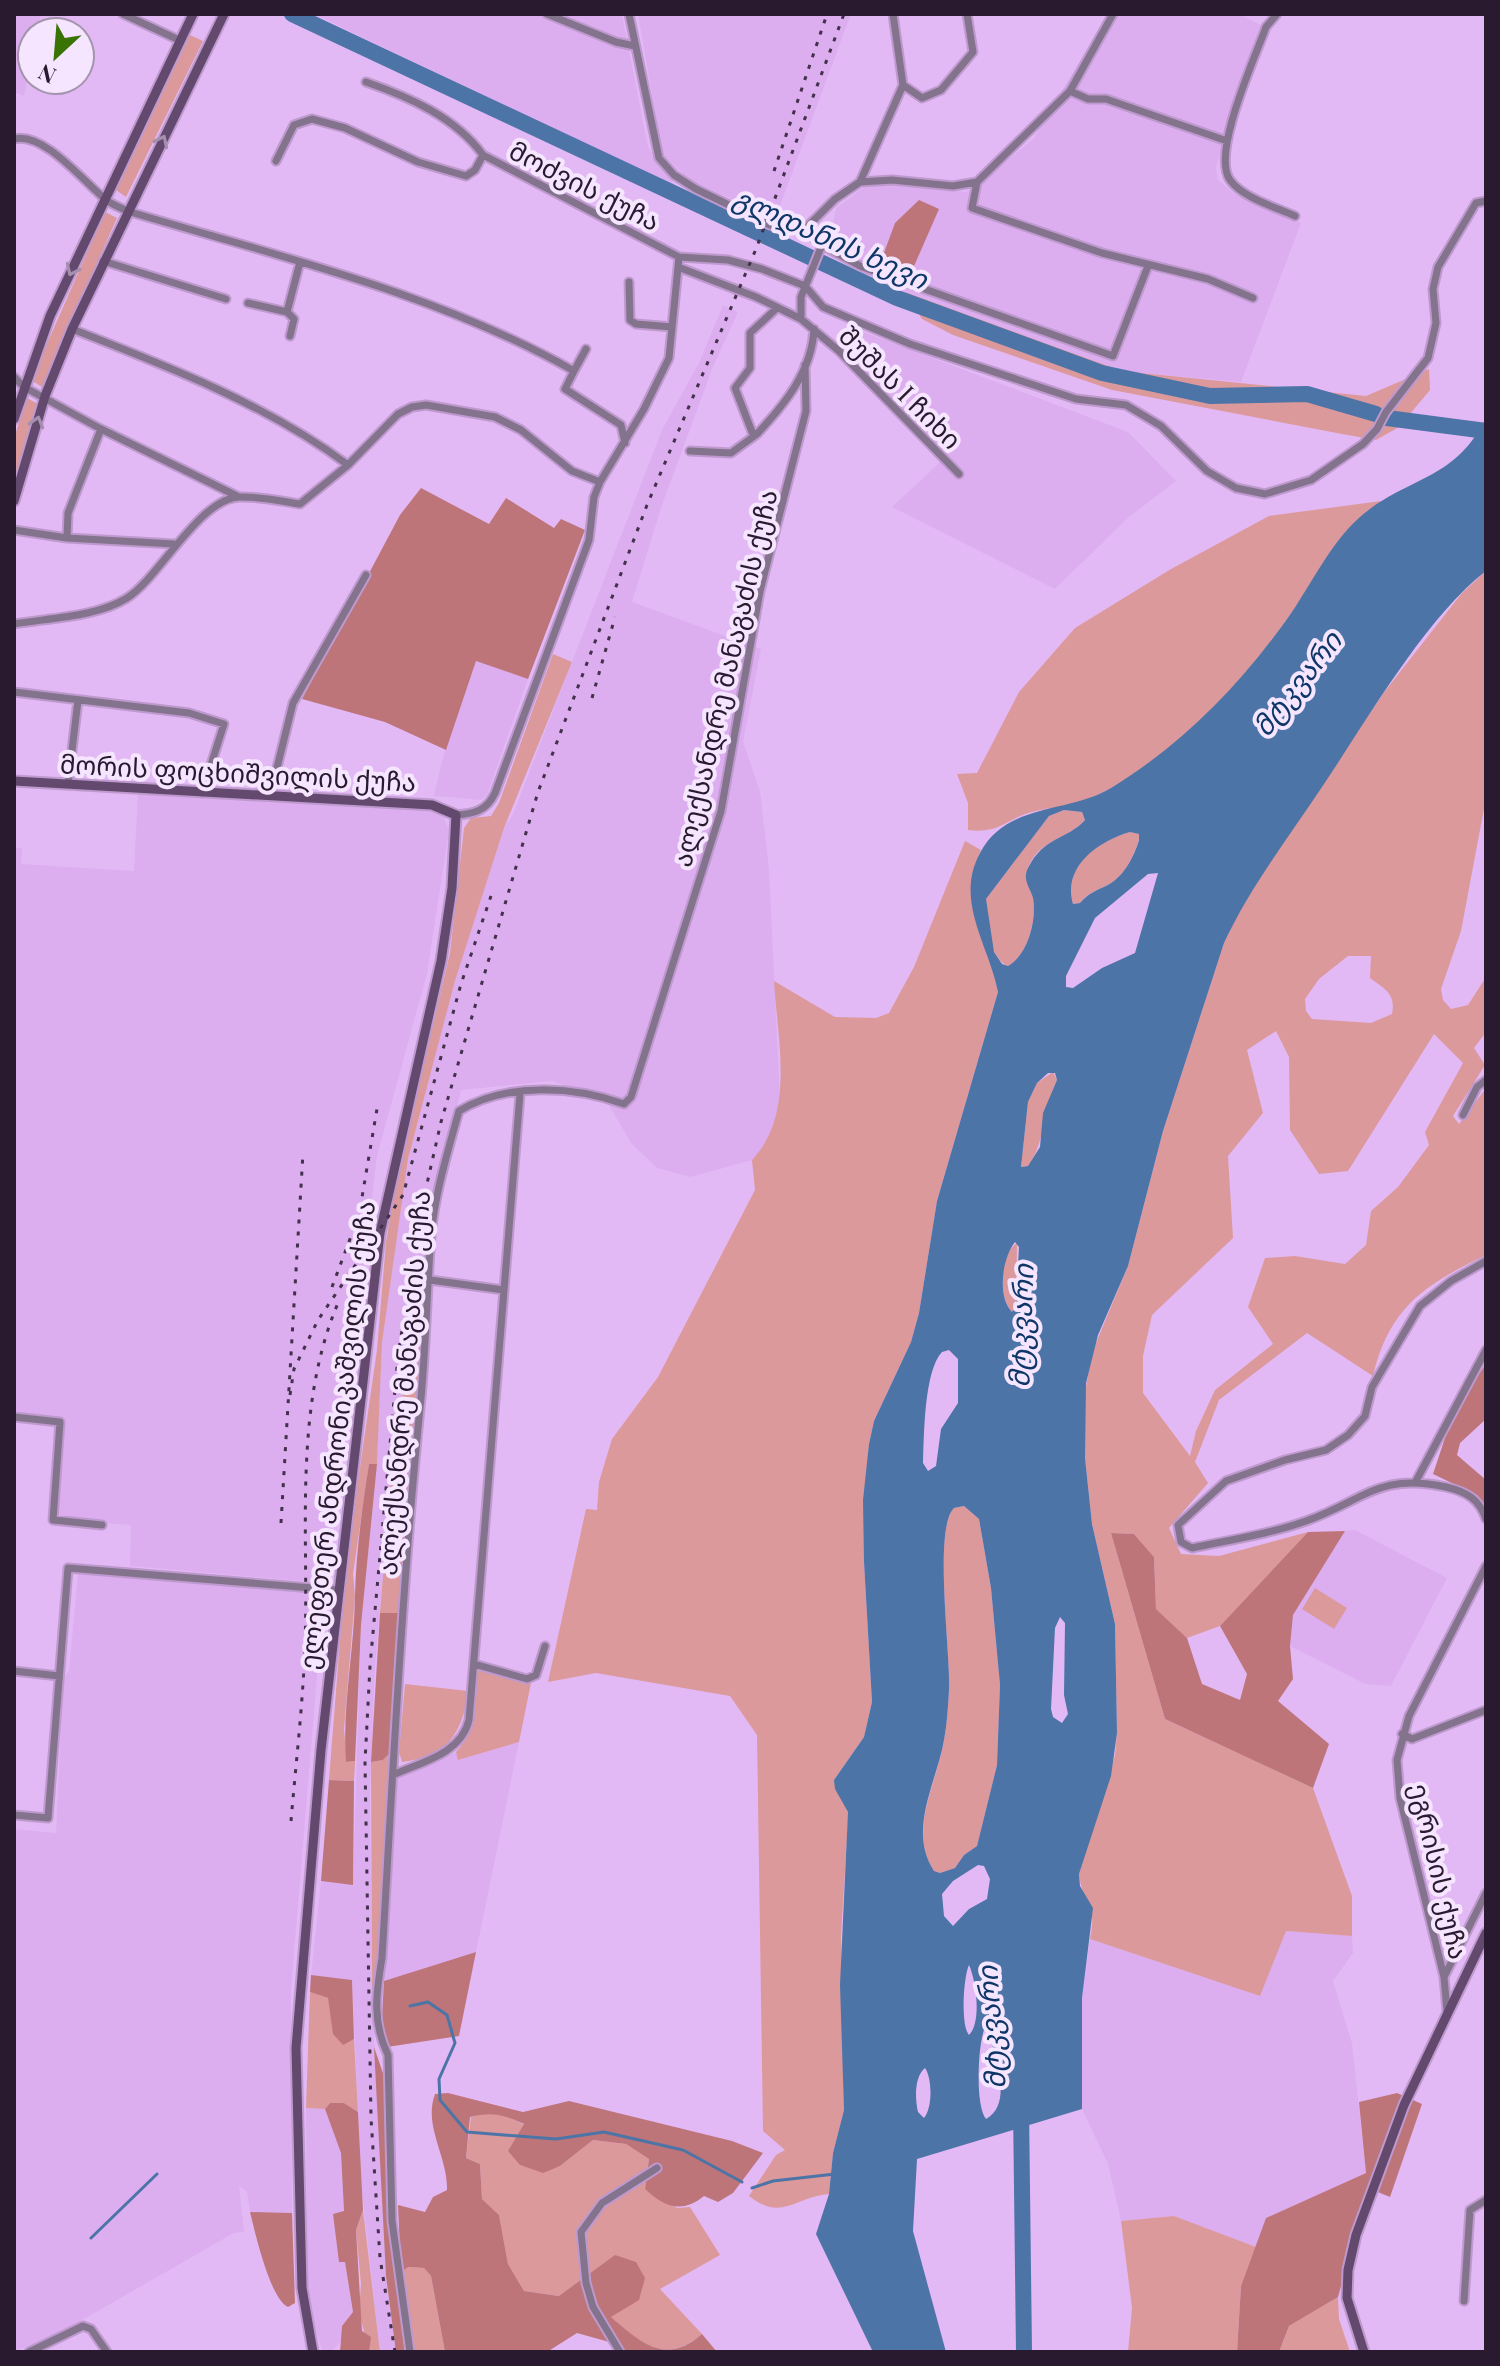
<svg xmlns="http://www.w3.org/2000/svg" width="1500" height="2366" font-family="'Playfair Display','Noto Sans Georgian',serif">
	<rect width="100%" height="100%" fill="#e3b9f5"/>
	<path fill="#dcaef0" d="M 14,14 L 41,14 L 37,32 L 32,32 L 32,58 L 24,96 L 14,92 Z
		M 314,14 L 622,14 L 648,147 L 676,187 Z
		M 638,14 L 851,14 L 775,219 L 688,179 L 662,153 Z
		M 1108,14 L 1239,14 L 1263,26 L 1216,167 L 1218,180 L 1235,194 L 1301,223 L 1241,382 L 1122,371 L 905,292 L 827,255 L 836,208 L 864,187 L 889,185 L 966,192 L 989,176 L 1033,139 Z
		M 723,305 L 738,312 L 713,367 L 662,505 L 632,602 L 761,649 L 743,742 L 760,791 L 769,869 L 780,1101 L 768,1143 L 752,1160 L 691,1177 L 657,1168 L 631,1143 L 606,1100 L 552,1081 L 461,1090 L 429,1220 L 392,1464 L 375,1667 L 370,1790 L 372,2000 L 386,2276 L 396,2352 L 380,2352 L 362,2191 L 352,1980 L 311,1975 L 321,1881 L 353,1884 L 361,1625 L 377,1464 L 382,1343 L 408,1159 L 455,981 L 504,828 L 513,814 L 662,430 L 699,363 Z
		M 848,326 L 1128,432 L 1176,481 L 1129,517 L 1055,589 L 892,507 L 949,454 L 840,348 Z
		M 476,661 L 528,679 L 487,795 L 481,800 L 434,796 L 442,761 Z
		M 138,792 L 431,811 L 443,817 L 449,830 L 427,974 L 377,1156 L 325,1583 L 130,1566 L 131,1525 L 57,1519 L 63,1419 L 14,1414 L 14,848 L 22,848 L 21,864 L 134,871 Z
		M 1355,1530 L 1447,1578 L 1391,1686 L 1365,1684 L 1290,1646 L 1293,1615 L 1345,1531 Z
		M 78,1574 L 324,1592 L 291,1990 L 292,2213 L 250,2212 L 247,2192 L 239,2186 L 244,2232 L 234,2233 L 56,2335 L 14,2352 L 14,1829 L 56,1833 L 63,1679 L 69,1671 Z
		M 519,1742 L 476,1952 L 384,1981 L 398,1778 L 456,1752 L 459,1760 Z
		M 1286,1931 L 1352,1936 L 1353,1953 L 1333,1981 L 1352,2043 L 1366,2173 L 1266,2218 L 1256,2247 L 1174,2216 L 1121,2221 L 1108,2164 L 1082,2109 L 1082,1998 L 1090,1939 L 1260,1996 Z
		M 306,2108 L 325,2109 L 341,2153 L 344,2212 L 334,2214 L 340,2262 L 345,2261 L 353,2313 L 342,2326 L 341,2341 L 331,2352 L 323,2352 L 313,2322 L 307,2277 Z"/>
	<path fill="#dc999c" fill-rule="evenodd" d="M 190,35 L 203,41 L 126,197 L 116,190 Z
		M 105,212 L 117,218 L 42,387 L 31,380 Z
		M 905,292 L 1122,371 L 1366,396 L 1429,369 L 1430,390 L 1399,427 L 1376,440 L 1342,434 L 1112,390 L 953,335 L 922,319 Z
		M 27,398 L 38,404 L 14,485 L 14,438 Z
		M 1381,501 C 1339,535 1314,582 1283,625 C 1232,695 1166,767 1084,801 C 1069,807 1051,807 1036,811 C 1005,818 1003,834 968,830 L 968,803 L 957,774 L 977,773 L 1019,692 L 1075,628 L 1171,569 L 1269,516 Z
		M 1486,571 L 1486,798 L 1461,931 L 1441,989 L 1443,1000 L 1451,1009 L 1468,1005 L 1486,977 L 1486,1032 L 1474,1048 L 1485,1065 L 1453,1116 L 1459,1124 L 1486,1088 L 1486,1255 C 1426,1284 1389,1307 1373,1376 L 1307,1333 L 1219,1400 L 1195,1462 L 1208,1483 L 1169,1528 L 1181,1554 L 1219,1556 L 1308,1532 L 1220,1626 L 1187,1638 L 1156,1609 L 1154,1557 L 1134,1534 L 1111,1533 L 1165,1719 L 1313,1788 L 1352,1896 L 1352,1936 L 1286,1931 L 1260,1996 L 1090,1939 C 1098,1900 1082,1904 1079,1874 L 1115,1755 L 1117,1733 L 1115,1624 L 1092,1524 L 1085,1458 L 1084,1400 L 1091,1355 L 1128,1266 L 1163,1131 L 1224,943 L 1237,916 L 1279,846 L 1385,691 L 1462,593 ZM 1348,956 L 1371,956 L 1370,978 C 1385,989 1396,994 1392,1014 L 1371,1023 L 1312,1019 L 1306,1011 L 1305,999 L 1319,979 ZM 1276,1031 L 1289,1057 L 1290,1130 L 1319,1174 L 1348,1171 L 1434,1034 L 1463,1063 L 1425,1132 L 1429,1145 L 1398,1187 L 1371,1211 L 1366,1245 L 1345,1264 L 1295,1256 L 1265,1258 L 1248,1307 L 1273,1344 L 1215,1390 L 1196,1431 L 1190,1456 L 1143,1393 L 1143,1356 L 1152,1315 L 1233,1238 L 1228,1156 L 1263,1113 L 1247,1050 Z
		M 553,654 L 572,662 L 504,828 L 455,981 L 408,1159 L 382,1343 L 377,1464 L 369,1464 L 353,1574 L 355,1596 L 344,1729 L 347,1762 L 355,1761 L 354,1781 L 329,1780 L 346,1564 L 377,1350 L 386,1242 L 396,1182 L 450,953 L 464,828 L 471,818 L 491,816 L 499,803 Z
		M 1064,810 L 1082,812 L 1085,820 C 1068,839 1038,840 1028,868 C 1024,881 1031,886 1033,898 C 1037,920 1028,955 1008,966 C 990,960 982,916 986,899 L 1049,816 Z
		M 1130,832 L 1139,834 L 1139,839 C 1134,857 1123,878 1106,886 C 1095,891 1088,893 1080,903 L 1073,904 C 1062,865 1099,841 1130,832 Z
		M 965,841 L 981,850 C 956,908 987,937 998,992 L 937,1201 L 919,1313 L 911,1342 L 874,1421 L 869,1444 L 864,1562 L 872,1702 L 864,1737 L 834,1780 L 848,1812 L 848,1822 L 841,1937 L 844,2110 L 833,2153 L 829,2194 C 794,2197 782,2222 749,2196 L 776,2155 L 785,2150 L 763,2131 L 757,1735 L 730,1696 L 596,1673 L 548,1682 L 586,1509 L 597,1510 L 599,1482 L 612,1439 L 658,1377 L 755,1190 L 752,1160 C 796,1114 777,1038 774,981 L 835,1017 L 876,1018 L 889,1013 L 914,967 Z
		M 1053,1072 L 1057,1080 C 1043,1109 1045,1144 1028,1166 L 1021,1167 L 1028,1102 L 1037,1083 Z
		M 1017,1243 L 1016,1305 L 1012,1312 C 998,1298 1000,1253 1017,1243 Z
		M 424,1253 C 424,1374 400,1492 401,1613 L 380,1613 L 392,1464 Z
		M 964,1506 L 979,1519 L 991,1588 L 1000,1685 L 997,1765 L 977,1846 L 964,1855 L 955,1868 L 940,1873 L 934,1871 C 907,1830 938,1782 944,1740 C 947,1724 948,1707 949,1690 C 951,1656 933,1528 954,1508 Z
		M 1315,1588 L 1347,1608 L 1334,1629 L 1302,1609 Z
		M 478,1664 L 532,1678 L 519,1742 L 458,1760 L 456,1752 C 479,1729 475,1695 478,1664 Z
		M 405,1684 L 468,1691 C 463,1733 447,1757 402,1762 L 399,1752 Z
		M 391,1752 L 380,1951 L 372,1992 L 371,1762 L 383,1760 Z
		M 310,1992 L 328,1998 L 343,2044 L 354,2039 L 358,2112 L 344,2103 L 330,2103 L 325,2109 L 306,2108 Z
		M 484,2113 L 505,2115 L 524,2125 L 520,2165 L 543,2172 L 560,2166 L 593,2140 L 626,2144 L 649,2159 L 645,2189 L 677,2208 L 690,2207 L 720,2255 L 660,2289 L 702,2334 C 665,2366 640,2343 611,2317 L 623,2309 L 576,2285 L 559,2296 L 524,2291 L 508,2264 L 499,2215 L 482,2199 L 480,2164 L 466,2158 L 471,2117 Z
		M 363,2210 L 380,2352 L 369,2352 L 359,2311 L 361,2284 L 356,2230 Z
		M 1174,2216 L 1256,2247 L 1241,2286 L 1237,2352 L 1128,2352 L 1132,2308 L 1121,2221 Z
		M 407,2267 L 424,2268 L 431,2276 L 445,2352 L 413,2352 L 401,2272 Z
		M 1338,2297 L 1339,2319 L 1350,2352 L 1279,2352 L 1289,2326 Z"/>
	<path fill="#bd757a" d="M 919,200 L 939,209 L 911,273 L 895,272 L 881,261 L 895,223 Z
		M 421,488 L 489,524 L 506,498 L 554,528 L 561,519 L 585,530 L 528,679 L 476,661 L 446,750 L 385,722 L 302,699 L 400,515 Z
		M 1486,1364 L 1486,1419 L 1460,1443 L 1457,1455 L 1486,1480 L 1486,1505 L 1477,1495 L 1433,1474 L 1455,1408 Z
		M 369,1464 L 377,1464 L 361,1625 L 355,1761 L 346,1762 C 342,1706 354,1653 355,1597 C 356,1552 362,1509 369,1464 Z
		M 1345,1531 L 1293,1615 L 1290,1646 L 1293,1679 L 1278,1701 L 1329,1744 L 1313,1788 L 1165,1719 L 1111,1533 L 1134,1534 L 1154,1557 L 1156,1609 L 1187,1638 L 1202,1684 L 1240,1700 L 1247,1674 L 1220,1626 L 1308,1532 Z
		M 380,1613 L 401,1613 L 391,1752 L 383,1760 L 371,1762 Z
		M 329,1780 L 354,1781 L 353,1885 L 321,1881 Z
		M 476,1952 L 459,2036 L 387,2047 L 381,2034 L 384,1981 Z
		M 311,1975 L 352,1980 L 354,2039 L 343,2045 L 333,2034 L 328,1998 L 310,1992 Z
		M 374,2047 L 386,2082 L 390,2235 L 405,2352 L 396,2352 L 386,2276 Z
		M 448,2093 L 523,2112 L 569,2101 L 732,2141 L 763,2153 L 733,2193 L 718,2202 L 704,2196 C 682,2214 664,2207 645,2189 L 649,2159 L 626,2144 L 593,2140 L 560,2166 L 543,2173 L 520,2165 L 508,2151 L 524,2124 C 505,2115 491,2111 470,2117 L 466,2158 L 480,2164 L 482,2199 L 499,2215 L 508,2264 L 524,2291 L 559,2296 L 615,2255 L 636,2262 L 645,2278 L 639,2300 L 611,2317 C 641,2343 666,2366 702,2334 L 717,2352 L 625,2352 L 620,2345 L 577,2333 L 547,2352 L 445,2352 L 431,2276 L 424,2268 L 408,2267 L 401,2272 L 398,2205 L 425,2212 L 433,2197 L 447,2190 C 448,2157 423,2126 435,2094 Z
		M 1397,2093 L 1422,2104 L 1390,2197 L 1368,2188 L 1338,2297 L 1289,2326 L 1279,2352 L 1237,2352 L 1241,2286 L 1266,2218 L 1366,2173 L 1359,2102 Z
		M 330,2103 L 344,2103 L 358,2112 L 363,2210 L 356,2230 L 362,2331 L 371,2337 L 369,2352 L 340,2352 L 342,2326 L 353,2312 L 345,2262 L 339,2262 L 333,2214 L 344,2211 L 341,2153 L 325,2109 Z
		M 250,2212 L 292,2213 L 295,2303 L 288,2307 C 270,2299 255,2232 250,2212 Z"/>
	<path fill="#4d74a6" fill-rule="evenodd" d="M 1486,418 L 1486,571 C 1426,617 1367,720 1324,784 C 1289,837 1251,885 1224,943 L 1163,1131 L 1128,1266 L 1098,1335 L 1086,1383 L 1085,1458 L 1092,1524 L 1115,1624 L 1117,1733 L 1111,1776 L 1079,1874 L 1080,1886 L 1093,1908 L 1082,1998 L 1082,2109 L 917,2159 L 913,2231 L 946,2352 L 873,2352 L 816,2234 L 829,2194 L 833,2153 L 844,2110 L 840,1985 L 848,1812 L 835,1789 L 834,1780 L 864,1737 L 872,1702 L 864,1562 L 863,1500 L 869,1444 L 874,1421 L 911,1342 L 919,1313 L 937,1201 L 998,992 C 989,945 954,901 980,853 C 1007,802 1068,814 1111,788 C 1181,745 1234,691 1282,626 C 1308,592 1328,545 1360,517 C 1407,476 1454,482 1486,418 ZM 1064,810 L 1082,812 L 1085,820 C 1067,840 1044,836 1028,868 C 1022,880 1030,887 1033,898 C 1037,920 1028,955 1008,966 L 1002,964 L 994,952 L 986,899 L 1049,816 ZM 1130,832 L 1139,834 L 1139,840 C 1134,857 1123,878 1106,886 C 1095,891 1089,893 1080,903 L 1073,904 C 1062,866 1099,841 1130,832 ZM 1158,873 L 1135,953 L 1102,968 L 1073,988 L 1066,987 L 1066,976 L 1095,918 L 1148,874 ZM 1048,1073 L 1055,1073 L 1057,1080 L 1043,1113 L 1040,1147 L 1028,1166 L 1021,1167 L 1028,1102 L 1037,1083 ZM 1015,1242 L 1019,1247 L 1016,1305 L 1012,1312 C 997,1297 1002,1258 1015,1242 ZM 949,1350 L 958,1359 L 958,1403 L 941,1429 L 936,1466 L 928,1471 L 923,1463 C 924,1436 924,1371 942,1352 ZM 964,1506 L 979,1519 L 991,1588 L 1000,1685 L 997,1765 L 977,1846 L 964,1855 L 955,1868 L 940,1873 L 934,1871 C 907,1830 937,1782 944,1740 C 947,1724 948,1707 949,1690 C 951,1656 933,1528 954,1508 ZM 1060,1617 L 1065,1623 L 1064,1695 L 1068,1714 L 1062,1723 L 1053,1717 L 1051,1709 L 1055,1628 ZM 978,1865 L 984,1866 L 990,1879 L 987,1899 L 969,1909 L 953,1926 L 944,1916 L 942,1894 L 953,1881 ZM 969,1965 C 976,1980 982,2022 969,2035 C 960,2024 964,1975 969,1965 ZM 984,2030 L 990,2034 C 994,2058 1014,2103 986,2119 C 975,2105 978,2047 984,2030 ZM 925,2068 C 932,2078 933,2107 924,2118 L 918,2112 C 915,2099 914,2077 925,2068 Z"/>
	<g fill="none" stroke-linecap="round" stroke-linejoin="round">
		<path stroke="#4d74a6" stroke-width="3" d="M 410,2006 L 428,2002 L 447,2015 L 455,2043 L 439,2079 L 440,2100 L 467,2132 L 556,2139 L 604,2132 L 683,2150 L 742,2182
			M 752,2188 L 773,2181 L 835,2174
			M 91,2238 L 157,2174"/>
		<path stroke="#4d74a6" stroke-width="16" d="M 292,14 L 897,298 L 1102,373 L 1210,396 L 1307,394 L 1376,414
			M 1387,418 L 1486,431
			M 1021,2106 L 1024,2352"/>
		<defs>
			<path id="street" d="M 123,14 L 179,40
				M 547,14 L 616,42 L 635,46
				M 629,14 L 659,158 L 674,175 L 696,189 L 770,225 L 804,230 L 822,245 L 860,266 L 1113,356 L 1148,266
				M 1277,14 L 1266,27 C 1255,58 1211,153 1230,180 C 1243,198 1275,207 1295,216
				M 366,82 C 409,97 455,117 483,155 L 679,257
				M 903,85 L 922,98 L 941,90 L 973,52 L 967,14
				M 1070,91 L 1088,99 L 1106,99 L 1227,141
				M 14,139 C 43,131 84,182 105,199 C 110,204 120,207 127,211 C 277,256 437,293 574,371 L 565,389 L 621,425 L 625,443
				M 276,161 L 294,125 L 312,119 L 345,128 L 418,162 L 466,176 L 475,170 L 483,155
				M 860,182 L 903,85 L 893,14
				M 977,182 L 972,208 L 1102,253 L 1208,279 L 1253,298
				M 804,230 L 835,199 L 860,182 L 892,180 L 953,186 L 977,182 L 1070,91 L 1113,14
				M 679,257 L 728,260 L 762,269 L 805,286 L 823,307 L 910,344 L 1076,399 L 1126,405 L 1161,426 L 1207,471 L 1236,488 L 1265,494 L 1311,480 L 1363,444 L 1377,429 L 1386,412 L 1428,358 L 1436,323 L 1433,289 L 1438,267 L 1476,203 L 1486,201
				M 103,261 L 226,299
				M 678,267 L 756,297 L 801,319 L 839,351 L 959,474
				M 629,282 L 630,320 L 636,324 L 672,327
				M 248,303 L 287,312 L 300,262
				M 777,308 L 750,333 L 750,368 L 735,388 L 752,432 L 757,434 C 785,404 812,371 814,329
				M 287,312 L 294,319 L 290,336
				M 801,319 L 801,297 L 822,245
				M 72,329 C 167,366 266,404 348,465
				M 574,371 L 586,349
				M 14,377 L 24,387 L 101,429 L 237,496
				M 690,451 L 731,453 L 757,434
				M 14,530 L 67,538 L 174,544
				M 67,538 L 68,513 L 101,429
				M 14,624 C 49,618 97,617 127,598 C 159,578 199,499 239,497 C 258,496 280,501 300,504 L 348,465 L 398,414 L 412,407 L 426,405 L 495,417 L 521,430 L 572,471 L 600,482
				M 14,692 L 189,713 L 224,724 L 202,793
				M 68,784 L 78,700
				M 270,796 L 293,703 L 366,575
				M 456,815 C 475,814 487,810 495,793 L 589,540 L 594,497 L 600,482 L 644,409 L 669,358 L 679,257
				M 1463,1115 L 1477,1087 L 1486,1080
				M 1486,1261 L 1451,1281 L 1420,1306 L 1372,1387 L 1365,1416 L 1348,1435 L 1326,1450 L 1285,1460 L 1226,1481 L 1178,1525 L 1181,1542 L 1192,1548 C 1229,1540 1270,1534 1306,1521 C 1364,1501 1378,1472 1446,1487 C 1467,1492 1479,1499 1486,1519
				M 430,1280 L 504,1290
				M 14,1417 L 60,1422 L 53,1520 L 102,1525
				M 1416,1481 L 1486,1350
				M 474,1664 L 527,1679 L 536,1675 L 545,1646
				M 14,1671 L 59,1676
				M 1402,1734 L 1412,1739 L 1486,1710
				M 393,1775 C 421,1762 461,1754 469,1720 L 520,1094
				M 14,1815 L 48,1818 L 68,1568 L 337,1590
				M 1444,1977 L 1486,1893
				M 1447,2011 L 1444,1977 L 1400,1798 L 1397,1760 L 1409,1716 L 1486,1566
				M 1464,2301 L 1470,2210 L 1486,2200
				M 29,2352 L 83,2326 L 91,2329 L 107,2352
				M 410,2352 L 392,2221 L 388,2055 C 372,2022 376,1993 382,1958 C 393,1771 402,1584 421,1398 C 426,1343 427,1289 431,1235 C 435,1193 448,1151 459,1111 C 507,1082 573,1086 624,1104 L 631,1097 L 721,811 L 760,591 L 806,411 L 805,365
				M 620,2352 L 593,2307 L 586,2283 L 581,2232 L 602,2203 L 657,2168"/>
			<path id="secondary" d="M 14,419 L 50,316 L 193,14
				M 14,501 L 45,396 L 72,329 L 224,14
				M 14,781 L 432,805 L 456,815 L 452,888 L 441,961 L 380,1233 L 321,1750 L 296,2048 L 302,2288 L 313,2352
				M 1364,2352 L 1347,2298 L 1348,2270 L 1356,2235 L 1404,2105 L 1486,1933"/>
		</defs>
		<use href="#street" stroke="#be99ce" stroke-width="11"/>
		<use href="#secondary" stroke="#be99ce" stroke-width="13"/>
		<use href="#street" stroke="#84738c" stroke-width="7"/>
		<use href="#secondary" stroke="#62496d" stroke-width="9"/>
		<path stroke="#43304b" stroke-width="3" stroke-dasharray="4 8" stroke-linecap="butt" d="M 774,171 L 827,14
			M 592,698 L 615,617
			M 332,1287 L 359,1215 L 378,1103
			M 290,1395 L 294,1369 L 318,1320 L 403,1195 L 461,984 L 491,896
			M 281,1523 L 303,1153
			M 291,1821 C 296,1762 303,1703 305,1645 C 309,1532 293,1409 338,1303
			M 395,2352 L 380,2258 L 371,2118 L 365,1762 L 370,1666 L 398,1356 L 419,1219 L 441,1122 L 538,792 L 647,505 L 756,249 L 844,14"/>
	</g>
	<defs><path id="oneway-chevron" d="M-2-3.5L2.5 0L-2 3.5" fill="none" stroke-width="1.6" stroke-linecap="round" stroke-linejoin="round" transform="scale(2)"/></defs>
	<g stroke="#a58fae">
		<use href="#oneway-chevron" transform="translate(162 141) rotate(-64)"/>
		<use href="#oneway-chevron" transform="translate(72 270) rotate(115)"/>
		<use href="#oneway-chevron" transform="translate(37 422) rotate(-74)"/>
	</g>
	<g text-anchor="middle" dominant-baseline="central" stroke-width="8" stroke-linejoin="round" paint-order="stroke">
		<g font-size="26" fill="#2a1a30" stroke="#f6e5fe">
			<text transform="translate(585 185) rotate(27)">მოძვის ქუჩა</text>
			<text transform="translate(901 387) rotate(45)">შუშას I ჩიხი</text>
			<text transform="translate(724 678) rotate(-77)">ალექსანდრე მანაგაძის ქუჩა</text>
			<text transform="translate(238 772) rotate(3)">მორის ფოცხიშვილის ქუჩა</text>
			<text transform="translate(403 1383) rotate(-85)">ალექსანდრე მანაგაძის ქუჩა</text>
			<text transform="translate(336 1435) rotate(-83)">ელეფთერ ანდრონიკაშვილის ქუჩა</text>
			<text transform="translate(1440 1871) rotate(77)">ეგრისის ქუჩა</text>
		</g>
		<g font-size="28" font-style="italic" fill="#0e3768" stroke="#f6e5fe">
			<text transform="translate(831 237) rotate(24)">გლდანის ხევი</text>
			<text transform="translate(1296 683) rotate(-52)">მტკვარი</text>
			<text transform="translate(1020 1326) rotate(-88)">მტკვარი</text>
			<text transform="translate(990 2028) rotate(-94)">მტკვარი</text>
		</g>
	</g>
	<rect width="1500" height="2366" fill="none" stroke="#2a1a30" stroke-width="32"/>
	<g transform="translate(56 56) rotate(206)"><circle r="38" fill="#f6e5fe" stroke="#a494ac" stroke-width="2"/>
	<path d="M0-6L14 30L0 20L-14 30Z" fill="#387304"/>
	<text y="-12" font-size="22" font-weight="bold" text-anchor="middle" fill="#2a1a30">N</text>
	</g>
</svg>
